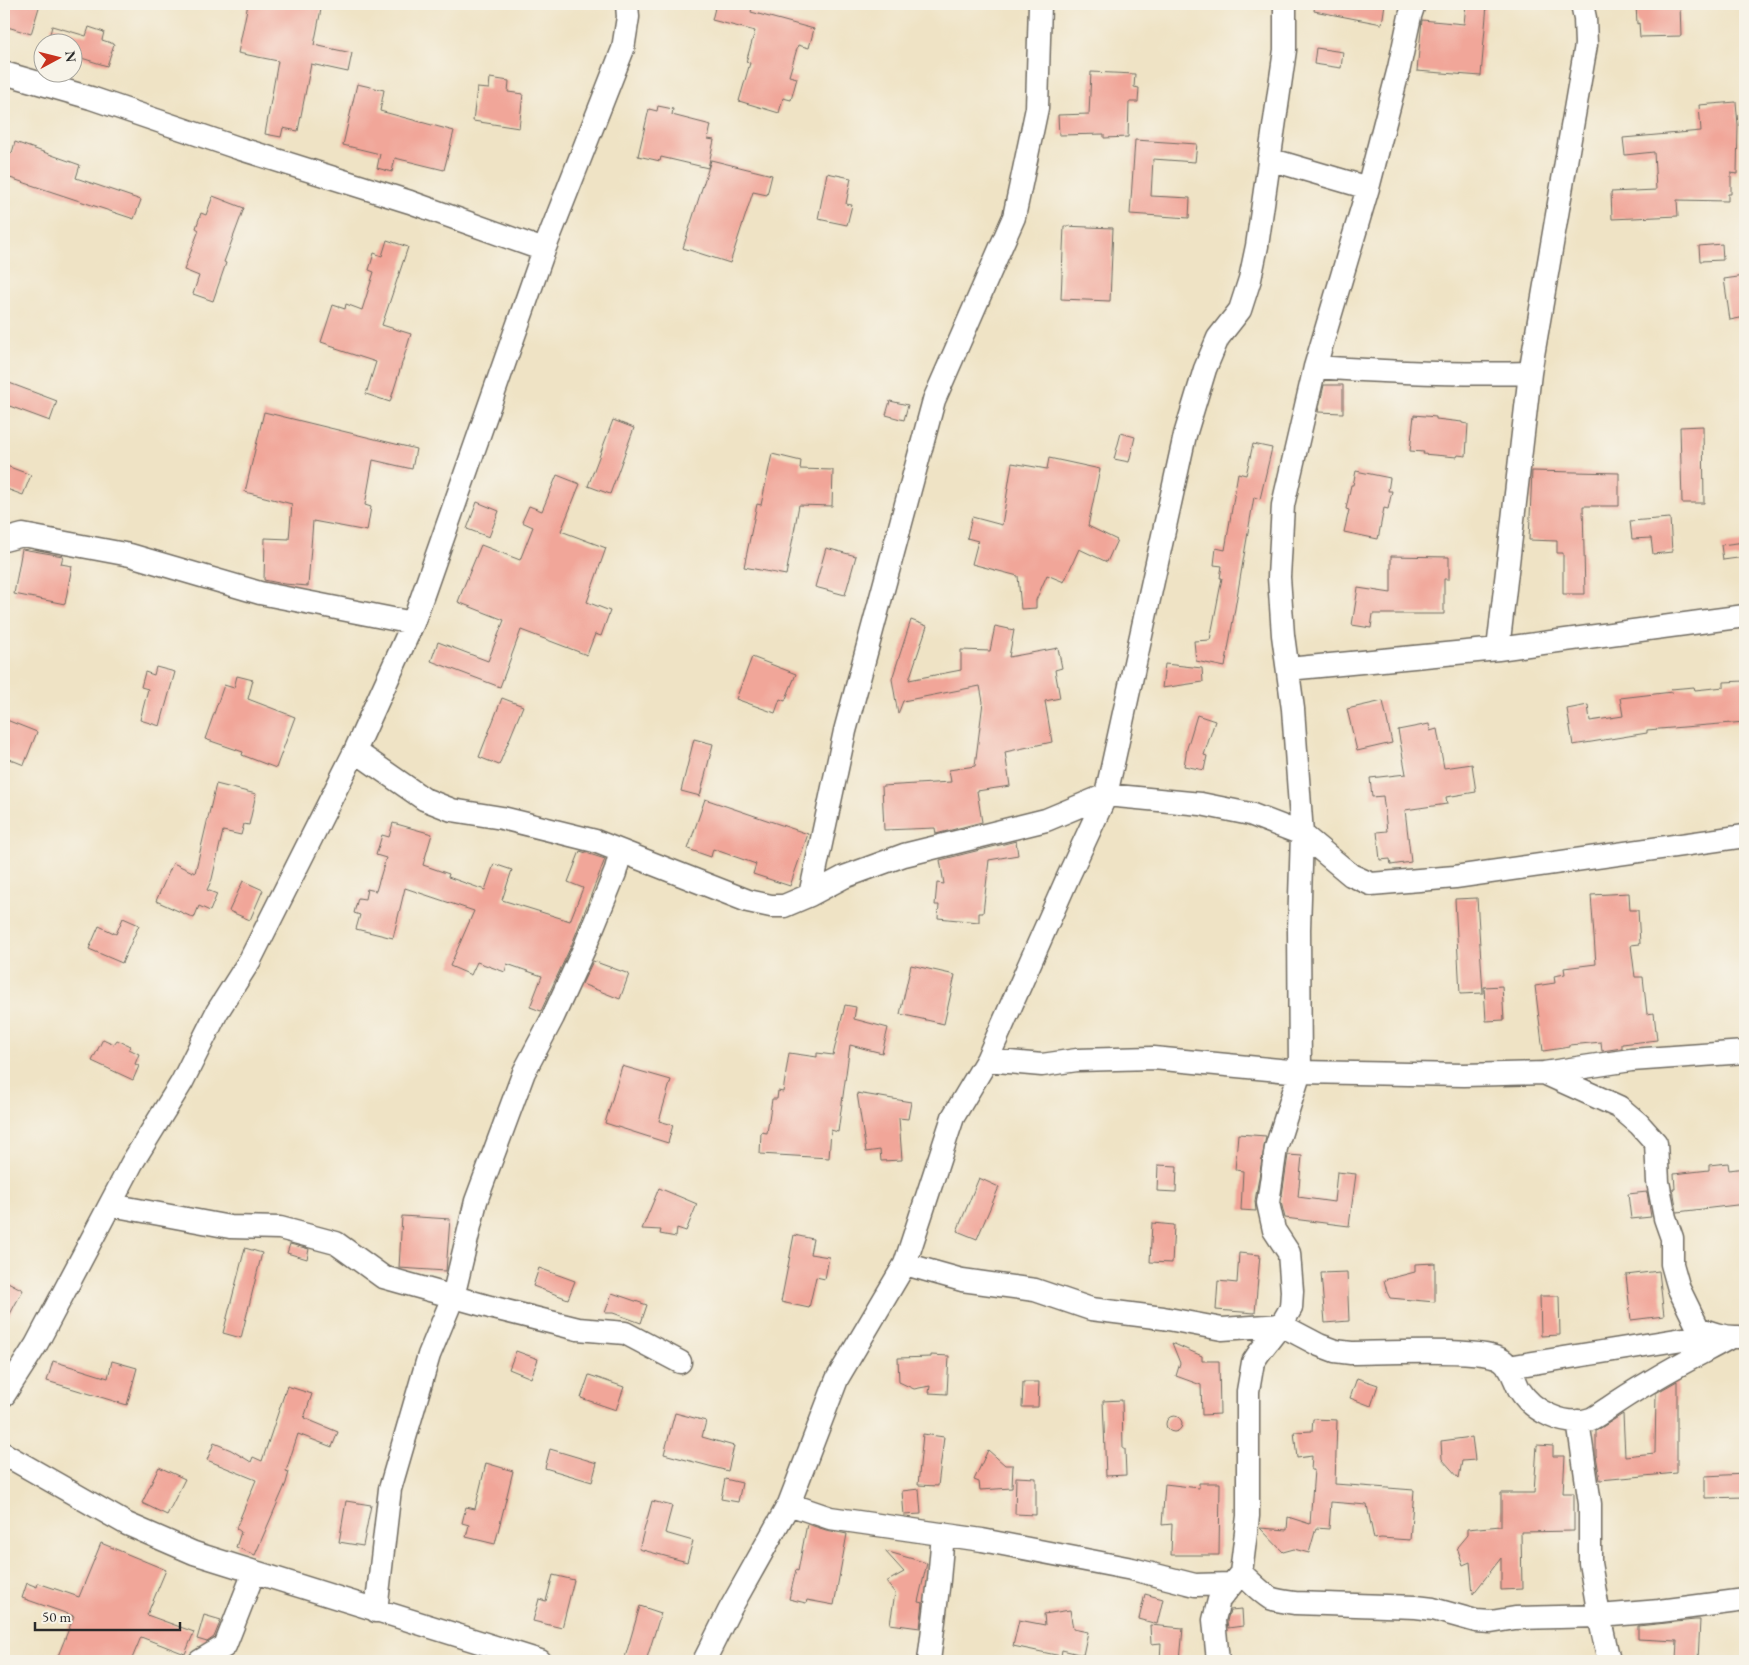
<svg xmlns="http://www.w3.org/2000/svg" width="1749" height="1665" font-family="'EB Garamond',serif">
	<rect width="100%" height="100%" fill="#f7f3e8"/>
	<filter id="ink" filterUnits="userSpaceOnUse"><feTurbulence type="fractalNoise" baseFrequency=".02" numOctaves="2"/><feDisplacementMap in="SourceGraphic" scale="10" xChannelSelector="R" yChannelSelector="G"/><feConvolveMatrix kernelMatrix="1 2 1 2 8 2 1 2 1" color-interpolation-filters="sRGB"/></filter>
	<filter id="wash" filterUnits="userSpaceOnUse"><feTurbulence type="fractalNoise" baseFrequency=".0096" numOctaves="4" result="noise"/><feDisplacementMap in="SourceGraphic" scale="20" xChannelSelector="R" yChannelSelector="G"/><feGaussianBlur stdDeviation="1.12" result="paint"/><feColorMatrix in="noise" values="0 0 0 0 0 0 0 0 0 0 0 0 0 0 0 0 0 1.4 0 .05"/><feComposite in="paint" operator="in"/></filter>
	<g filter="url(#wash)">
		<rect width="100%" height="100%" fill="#efe3c5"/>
		<g id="blocks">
			<path fill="#f1a699" d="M 4,4 L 40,4 L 31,34 L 4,26 Z
				M 248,4 L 322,4 L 314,45 L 352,53 L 348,72 L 311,64 L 298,131 L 283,128 L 281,137 L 265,134 L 278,61 L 238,53 Z
				M 716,4 L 753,4 L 751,12 L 814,29 L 809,48 L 798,45 L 789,76 L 797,78 L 791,100 L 783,98 L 779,113 L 739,101 L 750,63 L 746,62 L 755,31 L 712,20 Z
				M 1315,4 L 1385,4 L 1382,24 L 1314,11 Z
				M 1466,4 L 1487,4 L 1481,76 L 1417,71 L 1422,20 L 1464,24 Z
				M 1636,4 L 1680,4 L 1681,36 L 1640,37 L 1639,23 L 1637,24 Z
				M 52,26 L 86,36 L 89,27 L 104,32 L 102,40 L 114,44 L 107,66 L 72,55 L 72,42 L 48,42 Z
				M 1316,48 L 1343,52 L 1341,68 L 1314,64 Z
				M 1091,72 L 1135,74 L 1134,87 L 1139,88 L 1138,102 L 1129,102 L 1128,137 L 1104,138 L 1104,134 L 1059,135 L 1058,115 L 1089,114 Z
				M 490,78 L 509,81 L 508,92 L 523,94 L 519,128 L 473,121 L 477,88 L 489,89 Z
				M 357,84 L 384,90 L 380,111 L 454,131 L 444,170 L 395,158 L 392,172 L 377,168 L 380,154 L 343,145 Z
				M 1736,102 L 1738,125 L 1737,174 L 1731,173 L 1731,194 L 1728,194 L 1728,201 L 1677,200 L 1678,216 L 1612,219 L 1611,192 L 1656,190 L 1654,152 L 1625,155 L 1623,138 L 1701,131 L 1699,105 Z
				M 658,106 L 673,109 L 672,115 L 711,125 L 708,139 L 714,140 L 708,168 L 661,157 L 660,161 L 638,156 L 649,109 L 657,111 Z
				M 1135,140 L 1197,144 L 1195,162 L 1153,159 L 1151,196 L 1190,198 L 1189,218 L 1130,214 Z
				M 15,142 L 80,165 L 76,178 L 141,200 L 134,219 L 4,176 L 4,151 L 12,153 Z
				M 711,160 L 772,175 L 767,195 L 753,192 L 730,263 L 683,248 Z
				M 827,173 L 851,178 L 846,204 L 852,205 L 847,225 L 818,219 Z
				M 213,196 L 244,208 L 224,262 L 226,263 L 213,301 L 193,294 L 199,276 L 184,270 L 199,230 L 196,228 L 201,213 L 206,215 Z
				M 1064,226 L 1113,228 L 1110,301 L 1061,299 Z
				M 387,240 L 408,247 L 382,325 L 411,334 L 390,402 L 366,394 L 376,362 L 336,349 L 336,347 L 321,342 L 333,305 L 345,309 L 346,304 L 362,310 L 374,272 L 369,270 L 374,253 L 382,256 Z
				M 1722,244 L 1723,260 L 1700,261 L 1699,246 Z
				M 1745,276 L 1745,317 L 1730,320 L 1724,279 Z
				M 4,381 L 57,401 L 50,421 L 4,404 Z
				M 1324,385 L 1343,385 L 1343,413 L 1318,412 Z
				M 890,401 L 908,405 L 904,420 L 886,415 Z
				M 264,412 L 416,449 L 412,469 L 373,460 L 365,505 L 371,507 L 367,531 L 313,521 L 308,586 L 284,584 L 264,580 L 265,538 L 289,539 L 292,504 L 245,492 Z
				M 1414,415 L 1436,417 L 1436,419 L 1462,422 L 1462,423 L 1468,424 L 1466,456 L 1458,455 L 1457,457 L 1423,454 L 1424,452 L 1410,451 Z
				M 613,420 L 634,428 L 610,494 L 588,486 Z
				M 1703,426 L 1704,503 L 1682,503 L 1680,427 Z
				M 1121,433 L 1135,437 L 1129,462 L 1114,459 Z
				M 1253,444 L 1272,448 L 1260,499 L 1254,497 L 1225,667 L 1196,661 L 1194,641 L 1210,640 L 1222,578 L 1220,578 L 1222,566 L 1214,565 L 1216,548 L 1225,550 L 1238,473 L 1246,475 Z
				M 772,454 L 801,461 L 800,469 L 833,470 L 832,506 L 799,505 L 786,575 L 744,567 L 757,504 L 761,505 Z
				M 1049,458 L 1100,469 L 1088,526 L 1117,540 L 1107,562 L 1079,549 L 1064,582 L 1047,575 L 1036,600 L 1036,608 L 1021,609 L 1018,576 L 972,564 L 978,541 L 967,538 L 972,517 L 1002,525 L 1012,463 L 1047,469 Z
				M 4,465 L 31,475 L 23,495 L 4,488 Z
				M 1356,471 L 1390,478 L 1388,491 L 1392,491 L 1388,509 L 1384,508 L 1378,539 L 1344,532 L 1349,510 L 1346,509 L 1351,485 L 1353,485 Z
				M 1532,471 L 1619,473 L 1619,506 L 1583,506 L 1585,594 L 1563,594 L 1563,553 L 1557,553 L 1557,541 L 1529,540 Z
				M 557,475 L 580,484 L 561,531 L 606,548 L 587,602 L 610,611 L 601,636 L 595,634 L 587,655 L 521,630 L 500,687 L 431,661 L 438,642 L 488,661 L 504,620 L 458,602 L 464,586 L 481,545 L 520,560 L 533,527 L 522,522 L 529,506 L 542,511 Z
				M 477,502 L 499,511 L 489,537 L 467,529 Z
				M 1670,518 L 1672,552 L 1653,554 L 1651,538 L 1632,539 L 1630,521 Z
				M 1745,542 L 1745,557 L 1723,560 L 1721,545 Z
				M 826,548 L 856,556 L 845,595 L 815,587 Z
				M 22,549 L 63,556 L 61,564 L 72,566 L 65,604 L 14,594 Z
				M 1391,556 L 1449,557 L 1449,579 L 1444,579 L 1444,614 L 1373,614 L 1371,628 L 1352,625 L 1358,588 L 1391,593 Z
				M 911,620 L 927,626 L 909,680 L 961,670 L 961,650 L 990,651 L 995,626 L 1014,630 L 1009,657 L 1058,648 L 1062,668 L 1055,670 L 1060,698 L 1045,701 L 1052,742 L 1005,752 L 1010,786 L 977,791 L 982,822 L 936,834 L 935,828 L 884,830 L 882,786 L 951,782 L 949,770 L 975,766 L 983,702 L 980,686 L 903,701 L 898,714 L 892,679 Z
				M 752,657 L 796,674 L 785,701 L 780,699 L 775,713 L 736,699 Z
				M 1165,664 L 1202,668 L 1203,682 L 1162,688 Z
				M 156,667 L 175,672 L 160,726 L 140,720 L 148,689 L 141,687 L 145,672 L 154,675 Z
				M 237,676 L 253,680 L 248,699 L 295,717 L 276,768 L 242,755 L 243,752 L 205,739 L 224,685 L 234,688 Z
				M 1744,681 L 1745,722 L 1647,730 L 1647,733 L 1573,745 L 1567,709 L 1588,705 L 1590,721 L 1623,716 L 1620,698 L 1672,692 L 1671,689 L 1694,687 L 1695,690 L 1724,687 L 1724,682 Z
				M 502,698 L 523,706 L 499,765 L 479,757 Z
				M 1383,701 L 1392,743 L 1357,751 L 1347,709 Z
				M 1197,715 L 1215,721 L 1204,755 L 1207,756 L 1204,770 L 1184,766 L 1187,748 Z
				M 4,719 L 37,732 L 24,765 L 4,757 Z
				M 1429,724 L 1430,731 L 1437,729 L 1444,768 L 1472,764 L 1476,792 L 1446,797 L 1447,804 L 1405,810 L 1411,862 L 1391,865 L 1390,859 L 1380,860 L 1377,832 L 1387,831 L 1383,796 L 1372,797 L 1370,778 L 1406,774 L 1398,730 Z
				M 694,739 L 713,744 L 700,796 L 681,791 Z
				M 216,784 L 256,794 L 249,825 L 244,824 L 241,835 L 223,831 L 212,879 L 207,890 L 217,894 L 210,911 L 199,906 L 194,918 L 156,901 L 173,863 L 195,873 Z
				M 705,799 L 808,834 L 790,886 L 753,874 L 756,864 L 713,849 L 711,857 L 688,849 Z
				M 393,823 L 432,834 L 423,865 L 449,874 L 448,877 L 485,890 L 494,864 L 512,870 L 502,900 L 570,921 L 583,888 L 568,882 L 580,851 L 605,859 L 572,944 L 541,1011 L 530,1007 L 542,976 L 507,964 L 505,972 L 477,962 L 471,975 L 450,966 L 474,911 L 405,888 L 393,938 L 356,929 L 360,915 L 354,913 L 358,898 L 365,899 L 367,889 L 376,891 L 386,858 L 376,855 L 382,835 L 389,837 Z
				M 1016,841 L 1018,855 L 989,860 L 983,913 L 979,913 L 979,922 L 938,918 L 939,905 L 935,905 L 937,883 L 944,884 L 940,860 Z
				M 243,881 L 263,890 L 250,920 L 229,911 Z
				M 1629,893 L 1630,910 L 1638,910 L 1640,944 L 1631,945 L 1635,977 L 1643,977 L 1647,1014 L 1654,1013 L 1657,1040 L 1622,1044 L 1622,1048 L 1602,1051 L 1601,1042 L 1570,1045 L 1570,1047 L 1543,1051 L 1535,986 L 1555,983 L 1554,976 L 1565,974 L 1564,968 L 1596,964 L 1591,895 Z
				M 1477,898 L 1483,993 L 1460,994 L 1455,899 Z
				M 123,918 L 139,925 L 122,963 L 89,949 L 99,926 L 116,934 Z
				M 593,961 L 629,974 L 620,999 L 582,984 Z
				M 911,965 L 955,975 L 944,1024 L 900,1014 Z
				M 1502,986 L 1504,1020 L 1486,1021 L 1484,987 Z
				M 845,1005 L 856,1007 L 854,1019 L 888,1028 L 882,1053 L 850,1045 L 838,1132 L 831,1130 L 829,1158 L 760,1154 L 761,1132 L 767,1133 L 772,1099 L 777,1099 L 778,1091 L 783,1092 L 789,1053 L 817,1057 L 817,1053 L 833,1055 Z
				M 103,1039 L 114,1044 L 117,1040 L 130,1046 L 129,1049 L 139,1054 L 135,1064 L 139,1066 L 133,1080 L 92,1061 Z
				M 622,1066 L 671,1080 L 659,1121 L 673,1125 L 668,1143 L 605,1123 Z
				M 857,1093 L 911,1102 L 908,1119 L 899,1118 L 902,1160 L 881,1161 L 880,1150 L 866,1152 Z
				M 1238,1134 L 1266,1136 L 1255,1201 L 1256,1211 L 1241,1210 L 1243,1171 L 1235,1170 Z
				M 1288,1155 L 1302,1156 L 1298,1197 L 1334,1202 L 1337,1172 L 1356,1174 L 1349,1226 L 1285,1218 L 1281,1202 Z
				M 1728,1163 L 1729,1170 L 1745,1168 L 1745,1204 L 1677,1212 L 1673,1189 L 1675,1189 L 1674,1174 L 1709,1170 L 1709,1165 Z
				M 1158,1165 L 1177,1166 L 1176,1192 L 1157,1191 Z
				M 979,1178 L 999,1187 L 977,1239 L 957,1231 Z
				M 659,1188 L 697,1204 L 686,1231 L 677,1228 L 676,1237 L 660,1234 L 661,1230 L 642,1229 Z
				M 1647,1192 L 1651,1217 L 1631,1219 L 1628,1194 Z
				M 402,1216 L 450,1219 L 446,1271 L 399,1268 Z
				M 1152,1223 L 1174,1225 L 1172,1263 L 1150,1262 Z
				M 794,1235 L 813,1239 L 810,1254 L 829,1257 L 825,1279 L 816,1277 L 809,1308 L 781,1302 Z
				M 290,1244 L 309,1249 L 307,1259 L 287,1253 Z
				M 245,1248 L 262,1253 L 241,1338 L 223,1333 Z
				M 1239,1253 L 1260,1255 L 1255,1313 L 1216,1310 L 1218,1281 L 1237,1283 Z
				M 1435,1263 L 1435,1302 L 1390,1298 L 1387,1292 L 1384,1280 L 1415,1272 L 1415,1264 Z
				M 539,1268 L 575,1281 L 568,1299 L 533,1286 Z
				M 1659,1271 L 1664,1316 L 1631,1320 L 1626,1275 Z
				M 1347,1272 L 1349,1321 L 1325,1323 L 1321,1273 Z
				M 4,1280 L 23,1290 L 4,1325 Z
				M 612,1293 L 647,1305 L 641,1323 L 613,1313 L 605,1313 Z
				M 1540,1296 L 1559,1296 L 1560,1335 L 1541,1336 Z
				M 1172,1343 L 1202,1356 L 1202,1361 L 1219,1361 L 1220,1414 L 1202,1415 L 1201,1385 L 1176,1376 L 1180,1363 Z
				M 516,1351 L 538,1359 L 531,1378 L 509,1369 Z
				M 931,1355 L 949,1356 L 947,1394 L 929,1393 L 930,1386 L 914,1389 L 899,1382 L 898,1358 L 931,1357 Z
				M 53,1361 L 108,1378 L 112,1361 L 137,1368 L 127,1405 L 47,1381 Z
				M 589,1375 L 624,1387 L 616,1410 L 581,1398 Z
				M 1357,1378 L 1378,1385 L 1371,1406 L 1350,1398 Z
				M 1677,1381 L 1677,1473 L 1600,1480 L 1596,1455 L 1596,1431 L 1623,1414 L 1625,1456 L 1655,1453 L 1656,1393 Z
				M 1023,1382 L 1039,1382 L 1038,1407 L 1022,1407 Z
				M 287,1386 L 312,1394 L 304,1418 L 338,1432 L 332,1447 L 298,1434 L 286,1471 L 289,1472 L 286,1483 L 255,1555 L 236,1547 L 241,1532 L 236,1528 L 256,1480 L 207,1460 L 214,1443 L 231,1450 L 251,1462 L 253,1457 L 262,1461 Z
				M 1122,1400 L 1123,1449 L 1125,1449 L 1126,1475 L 1106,1476 L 1103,1401 Z
				M 675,1413 L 706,1421 L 702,1437 L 734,1446 L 728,1471 L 664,1454 Z
				M1166 1424a8 8 0 1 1 16 0a8 8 0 1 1-16 0Z
				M 1313,1419 L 1337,1420 L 1335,1484 L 1414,1490 L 1410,1540 L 1381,1538 L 1374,1539 L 1367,1505 L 1331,1502 L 1329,1529 L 1316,1528 L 1309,1553 L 1294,1549 L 1283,1552 L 1260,1528 L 1287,1530 L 1288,1517 L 1310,1524 L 1314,1470 L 1311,1470 L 1312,1456 L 1297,1458 L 1294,1432 L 1312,1431 Z
				M 923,1434 L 944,1437 L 938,1486 L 918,1485 Z
				M 1472,1437 L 1475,1460 L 1462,1461 L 1459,1478 L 1442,1459 L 1441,1441 Z
				M 1537,1445 L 1553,1446 L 1553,1456 L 1565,1456 L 1563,1493 L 1574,1493 L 1574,1531 L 1521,1532 L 1522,1589 L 1501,1590 L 1501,1558 L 1473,1594 L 1470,1562 L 1463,1565 L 1457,1547 L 1467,1535 L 1467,1529 L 1501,1526 L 1501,1493 L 1534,1493 Z
				M 550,1449 L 597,1463 L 592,1482 L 545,1468 Z
				M 988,1450 L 1005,1465 L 1013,1465 L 1012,1488 L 980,1490 L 979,1482 L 974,1480 Z
				M 486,1463 L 513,1471 L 495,1544 L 466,1537 L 469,1525 L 462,1523 L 466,1507 L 475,1509 Z
				M 159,1467 L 185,1479 L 167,1515 L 142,1503 Z
				M 1745,1474 L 1745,1497 L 1705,1498 L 1705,1476 Z
				M 1016,1477 L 1036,1478 L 1036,1515 L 1015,1514 Z
				M 725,1479 L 742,1483 L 738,1502 L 721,1499 Z
				M 1199,1483 L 1220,1483 L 1219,1555 L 1171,1555 L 1172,1524 L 1162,1525 L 1165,1484 L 1199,1488 Z
				M 919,1489 L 921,1514 L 904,1515 L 902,1491 Z
				M 346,1501 L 371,1505 L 363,1546 L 339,1542 Z
				M 652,1501 L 672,1506 L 665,1533 L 693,1541 L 687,1562 L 639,1549 Z
				M 807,1524 L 826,1530 L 847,1534 L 834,1605 L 807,1600 L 806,1603 L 789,1599 L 796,1570 L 798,1571 Z
				M 101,1543 L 166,1570 L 147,1615 L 194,1632 L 185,1654 L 141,1637 L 131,1661 L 56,1661 L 74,1616 L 22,1598 L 27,1583 L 37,1587 L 38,1583 L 79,1597 Z
				M 885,1551 L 927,1563 L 918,1602 L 923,1603 L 920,1628 L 890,1624 L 895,1593 L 886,1582 L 904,1572 Z
				M 553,1575 L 574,1580 L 562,1628 L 533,1621 L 539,1599 L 546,1601 Z
				M 1145,1594 L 1163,1599 L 1157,1624 L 1139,1619 Z
				M 640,1606 L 661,1613 L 646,1661 L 624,1661 Z
				M 1242,1609 L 1243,1626 L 1228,1628 L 1227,1621 L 1230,1610 Z
				M 1070,1610 L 1073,1629 L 1088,1632 L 1083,1655 L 1062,1650 L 1061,1656 L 1013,1646 L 1019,1620 L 1045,1625 L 1044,1614 Z
				M 204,1615 L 221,1620 L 214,1637 L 207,1642 L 197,1639 Z
				M 1695,1620 L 1700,1620 L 1698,1661 L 1676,1661 L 1677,1641 L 1638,1639 L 1638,1626 Z
				M 1150,1625 L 1183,1628 L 1180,1661 L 1160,1661 L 1161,1643 L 1151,1644 Z"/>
		</g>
	</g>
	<g filter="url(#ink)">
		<use href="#blocks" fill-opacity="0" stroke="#706b61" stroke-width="1"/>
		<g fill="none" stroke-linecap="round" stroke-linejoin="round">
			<defs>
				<path id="minor" d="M 4,73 L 91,98 L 238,148 L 410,202 L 544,250
					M 1269,159 L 1368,188
					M 1315,367 C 1387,372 1458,375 1530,373
					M 4,540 L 23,535 L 130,555 L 260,593 L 413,623
					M 1498,649 L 1530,373 L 1586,45 L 1585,18 L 1582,4
					M 1288,669 L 1498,649 L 1745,616
					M 355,751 L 424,799 L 452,810 L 502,818 L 595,841 L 748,901 L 771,906 L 784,906 L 810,895 L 844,877 L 904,855 L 1046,820 L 1106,795 L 1201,804 L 1250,814 L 1302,834 L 1351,875 L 1371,884 L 1455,877 L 1745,836
					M 810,895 L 845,731 L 934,400 L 1014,217 L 1037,108 L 1040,4
					M 987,1060 L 1042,1065 L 1077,1060 L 1153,1058 L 1300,1072 L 1464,1075 L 1544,1073 L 1631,1060 L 1745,1052
					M 1544,1073 L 1619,1107 L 1639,1124 L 1656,1143 L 1658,1182 L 1665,1218 L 1672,1238 L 1672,1264 L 1679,1289 L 1698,1328 C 1712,1333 1725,1338 1739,1337
					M 111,1205 L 230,1227 L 280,1228 L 336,1243 L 383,1277 L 490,1307 L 578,1329 L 625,1333 L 680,1362
					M 905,1264 L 962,1280 L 1035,1290 L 1091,1309 L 1163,1318 L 1222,1329 L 1281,1325 L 1319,1345 L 1335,1351 L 1351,1353 C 1378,1353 1485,1347 1502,1360 C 1511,1366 1514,1379 1519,1389 C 1532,1411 1565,1428 1591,1419 C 1596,1417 1602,1412 1607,1409 C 1620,1400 1634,1391 1648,1383 C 1675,1366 1704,1352 1731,1337
					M 1508,1367 L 1714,1334
					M 4,1395 L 36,1345 L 132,1163 L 182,1082 L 217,1012 L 250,960 L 355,751 L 413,623 L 544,250 L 623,49 L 628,17 L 627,4
					M 1578,1421 L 1590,1504 L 1590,1563 L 1599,1616 L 1609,1661
					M 4,1454 L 127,1524 L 194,1553 L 540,1661
					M 789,1504 L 830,1518 L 982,1540 L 1132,1569 L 1195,1585 L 1231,1584
					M 1241,1573 C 1250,1581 1260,1592 1270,1598 C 1278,1601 1287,1602 1295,1603 L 1416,1607 L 1433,1609 L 1476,1621 L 1491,1622 L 1515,1618 L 1599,1616 L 1660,1611 L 1745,1600
					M 376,1611 L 390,1489 L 429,1355 L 453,1297 L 476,1201 L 524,1072 L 553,1017 L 584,949 L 615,873 L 621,851
					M 200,1661 L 225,1646 L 254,1572
					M 704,1661 L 729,1611 L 789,1504 L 837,1379 L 905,1264 L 953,1117 L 987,1060 L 1068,877 L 1106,795 L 1185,435 L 1205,369 L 1218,338 L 1240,310 L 1250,279 L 1257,246 L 1285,50 L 1285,4
					M 929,1661 L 939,1580 L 943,1534
					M 1218,1661 L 1214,1620 L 1219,1600 L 1241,1573 L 1248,1516 L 1248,1391 L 1253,1362 L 1259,1353 L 1281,1325 L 1291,1308 L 1292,1291 L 1289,1253 L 1274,1230 L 1268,1203 L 1276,1148 L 1300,1072 L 1299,929 L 1302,834 L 1293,709 L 1283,635 L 1279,577 L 1283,505 L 1315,367 L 1368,188 L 1399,68 L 1410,16 L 1414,4"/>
			</defs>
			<use href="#minor" stroke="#706b61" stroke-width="25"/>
			<use href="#minor" stroke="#fff" stroke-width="22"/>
		</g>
	</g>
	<rect width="1749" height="1665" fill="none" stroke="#f7f3e8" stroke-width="20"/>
	<g transform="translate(58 58) rotate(83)"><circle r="24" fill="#f7f3e8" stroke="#a5a39c"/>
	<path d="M0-4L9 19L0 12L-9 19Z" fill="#c8321e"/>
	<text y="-8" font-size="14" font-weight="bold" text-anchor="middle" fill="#2b2b2b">N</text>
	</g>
	<path d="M35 1622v8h145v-8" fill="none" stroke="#2b2b2b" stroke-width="2.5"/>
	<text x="42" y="1622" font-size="15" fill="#2b2b2b" stroke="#f7f3e8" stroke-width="4" paint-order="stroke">50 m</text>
</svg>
